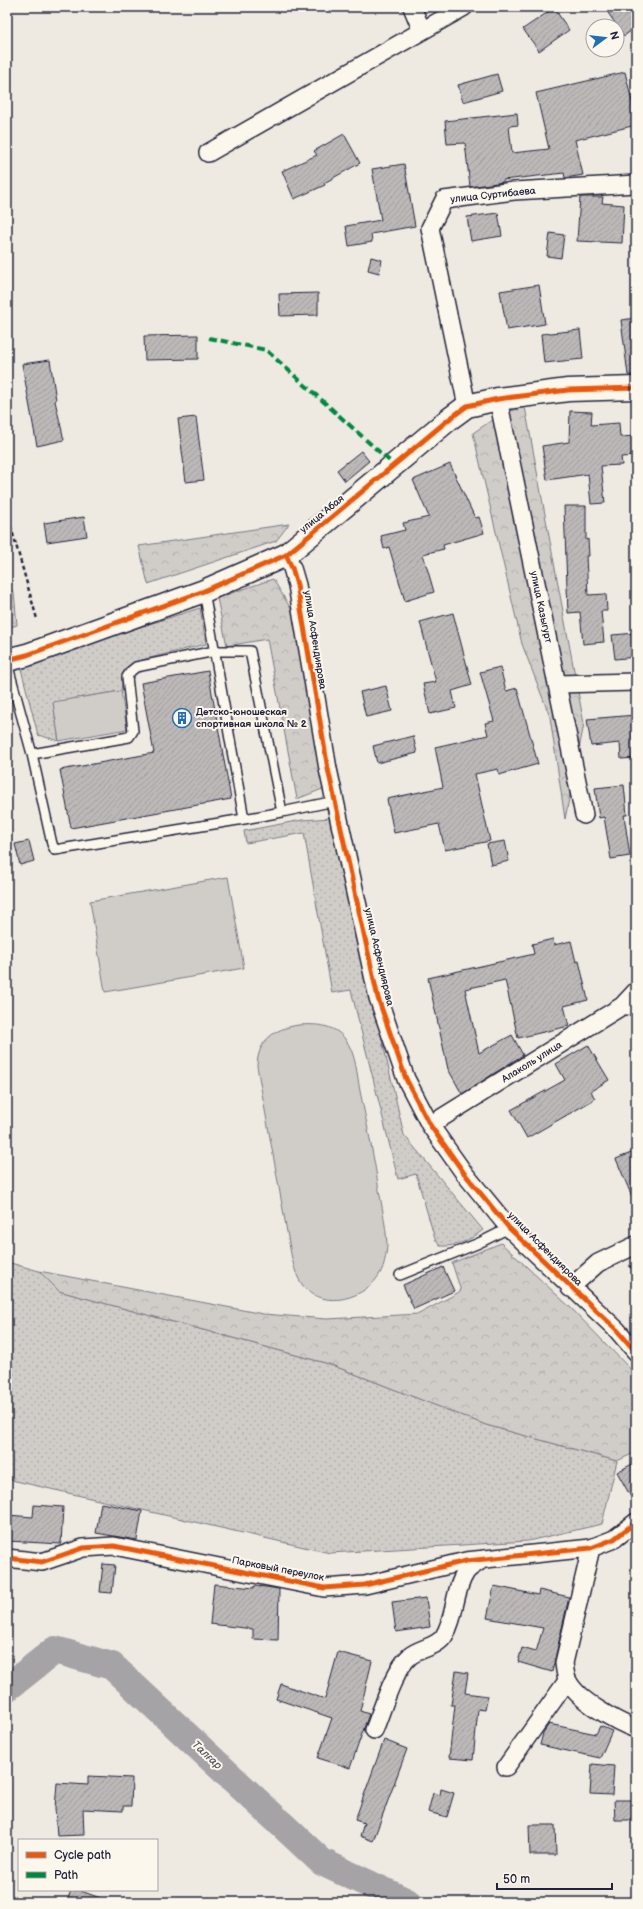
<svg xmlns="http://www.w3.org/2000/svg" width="643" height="1909" font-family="'Balsamiq Sans',sans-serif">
	<defs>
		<pattern id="grass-dots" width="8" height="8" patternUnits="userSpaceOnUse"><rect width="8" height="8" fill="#d0cdc9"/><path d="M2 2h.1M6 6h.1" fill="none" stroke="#b2b0ae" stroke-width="1.8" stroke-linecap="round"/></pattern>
		<pattern id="forest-crowns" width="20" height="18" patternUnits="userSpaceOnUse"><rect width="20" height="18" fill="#d0cdc9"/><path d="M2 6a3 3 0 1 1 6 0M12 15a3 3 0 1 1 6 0" fill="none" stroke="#b2b0ae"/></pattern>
		<pattern id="building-hatch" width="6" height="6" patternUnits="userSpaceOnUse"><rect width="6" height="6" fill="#bcb8b8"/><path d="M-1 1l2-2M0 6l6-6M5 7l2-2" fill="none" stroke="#a19e9f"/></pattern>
	</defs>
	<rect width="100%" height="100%" fill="#eeeae2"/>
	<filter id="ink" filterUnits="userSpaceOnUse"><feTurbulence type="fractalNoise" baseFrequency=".025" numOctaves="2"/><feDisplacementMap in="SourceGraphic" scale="8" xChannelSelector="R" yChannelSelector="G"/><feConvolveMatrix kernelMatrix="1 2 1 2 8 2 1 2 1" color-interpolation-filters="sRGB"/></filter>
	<g filter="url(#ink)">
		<path fill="url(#grass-dots)" stroke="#797882" d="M 7,588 L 14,592 L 17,625 L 7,628 Z
			M 200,608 L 206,644 L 134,662 L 123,672 L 121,691 L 53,702 L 59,741 L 38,735 L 20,665 Z
			M 331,818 L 404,1135 L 483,1230 C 470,1240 457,1247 440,1246 L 435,1239 L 416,1174 L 398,1179 L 351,990 L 332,993 L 304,833 L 246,843 L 244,831 L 302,820 Z
			M 7,1262 L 39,1271 L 59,1291 L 329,1364 L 486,1425 L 617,1461 L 602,1524 L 528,1541 L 330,1553 L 7,1479 Z"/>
		<path fill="url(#forest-crowns)" stroke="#797882" d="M 525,407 L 584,724 L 565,819 L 550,717 L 522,644 L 473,433 L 501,414 Z
			M 289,524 L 276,541 L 148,584 L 139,546 Z
			M 273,579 L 300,624 L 325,788 L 297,799 L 267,639 L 227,646 L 217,598 Z
			M 501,1243 L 571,1308 L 636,1375 L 636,1452 L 617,1461 L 486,1425 L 329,1364 L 59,1291 L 39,1271 L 263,1314 L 327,1319 L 419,1314 L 461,1291 L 452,1263 Z"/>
		<path fill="#d0cdc9" stroke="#797882" d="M 121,691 L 127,729 L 59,741 L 53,702 Z
			M 228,877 L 244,968 L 105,992 L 90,901 Z
			M 298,1025 C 315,1024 334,1024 345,1039 C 356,1053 357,1075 360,1091 C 367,1124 374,1157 379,1190 C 382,1207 386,1226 387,1244 C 387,1252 385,1260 383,1267 C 373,1295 331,1311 307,1290 C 297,1281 294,1267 291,1254 L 257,1066 C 258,1040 274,1029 298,1025 Z"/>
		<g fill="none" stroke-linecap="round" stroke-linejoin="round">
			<path stroke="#a6a3a7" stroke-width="28" d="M 7,1688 L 55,1650 L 112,1666 L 322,1862 L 407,1902"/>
		</g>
		<path fill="url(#building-hatch)" stroke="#22223b" d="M 604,7 L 636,7 L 636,27 L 624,36 Z
			M 554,8 L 569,30 L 539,51 L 523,29 Z
			M 625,72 L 636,118 L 636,125 L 575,140 L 583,175 L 565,178 L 564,173 L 503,180 L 503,182 L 470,187 L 465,143 L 447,144 L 445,121 L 517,113 L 518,125 L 509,126 L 512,153 L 549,149 L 536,93 Z
			M 497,74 L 502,91 L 463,102 L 458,85 Z
			M 344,134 L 360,163 L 324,183 L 325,185 L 294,199 L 282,171 L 317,155 L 314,151 Z
			M 404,164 L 415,226 L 371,234 L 372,242 L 349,246 L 346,226 L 381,220 L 372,169 Z
			M 580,197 L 603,197 L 602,203 L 624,205 L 622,243 L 577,241 Z
			M 498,213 L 502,236 L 471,241 L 467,217 Z
			M 550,233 L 564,235 L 561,258 L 547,256 Z
			M 371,257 L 382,260 L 379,273 L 368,270 Z
			M 539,285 L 545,324 L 507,330 L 500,291 Z
			M 318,293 L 318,315 L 280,316 L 279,294 Z
			M 636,318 L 636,375 L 628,375 L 621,320 Z
			M 580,330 L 583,359 L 544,363 L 541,334 Z
			M 198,335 L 198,359 L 145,360 L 144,336 Z
			M 50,360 L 56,400 L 55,401 L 64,440 L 37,446 L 22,364 Z
			M 570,411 L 592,412 L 591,425 L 619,423 L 620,437 L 636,436 L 636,456 L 621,457 L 622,465 L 601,466 L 605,503 L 591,504 L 588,474 L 547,480 L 542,446 L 569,442 Z
			M 196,417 L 204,480 L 186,482 L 178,419 Z
			M 361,451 L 369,461 L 345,481 L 337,470 Z
			M 450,464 L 475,518 L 479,517 L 484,533 L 443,545 L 444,549 L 423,554 L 434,592 L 405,601 L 389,547 L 384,549 L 381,536 L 405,530 L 403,523 L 429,517 L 413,480 Z
			M 564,506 L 586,506 L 586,540 L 588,539 L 589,556 L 586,556 L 588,595 L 606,594 L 607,611 L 601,611 L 604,642 L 583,644 L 580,612 L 568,613 Z
			M 84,517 L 87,536 L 47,542 L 44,523 Z
			M 453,613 L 472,685 L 452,691 L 456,708 L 430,714 L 423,684 L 436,682 L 420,622 Z
			M 636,633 L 636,657 L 615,659 L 612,635 Z
			M 500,667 L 506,691 L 517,688 L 538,764 L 499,775 L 498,769 L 475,774 L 490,841 L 445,850 L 439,824 L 394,833 L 387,799 L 443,787 L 435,747 L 488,735 L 485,723 L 494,721 L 480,672 Z
			M 208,671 L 231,799 L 71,828 L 60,770 L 154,753 L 141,683 Z
			M 386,686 L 392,711 L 366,717 L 360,692 Z
			M 636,715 L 636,758 L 621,759 L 620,743 L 591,746 L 587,719 Z
			M 413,736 L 417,753 L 377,763 L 373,746 Z
			M 624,785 L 627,815 L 624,815 L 630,856 L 611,859 L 604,817 L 599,818 L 595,788 Z
			M 29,841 L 34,861 L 20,865 L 15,844 Z
			M 505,841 L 509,861 L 491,865 L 487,844 Z
			M 553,939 L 554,945 L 571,941 L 576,962 L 579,961 L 588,1000 L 564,1006 L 569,1026 L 518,1038 L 505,980 L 465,989 L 479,1053 L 512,1035 L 523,1055 L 462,1094 L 448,1069 L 428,978 L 534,954 L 532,944 Z
			M 588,1045 L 609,1080 L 591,1091 L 595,1099 L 527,1138 L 511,1110 L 565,1080 L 556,1064 Z
			M 636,1151 L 636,1206 L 616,1159 Z
			M 443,1267 L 454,1291 L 414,1309 L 403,1285 Z
			M 636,1462 L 636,1506 L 617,1472 Z
			M 101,1503 L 142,1511 L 137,1540 L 96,1533 Z
			M 34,1505 L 63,1507 L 61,1544 L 7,1541 L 7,1515 L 33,1517 Z
			M 103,1564 L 115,1565 L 112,1593 L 100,1592 Z
			M 214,1584 L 254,1588 L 254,1586 L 266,1587 L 279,1589 L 278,1640 L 253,1639 L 253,1629 L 210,1624 Z
			M 494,1586 L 538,1595 L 539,1590 L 569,1597 L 552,1672 L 518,1662 L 522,1648 L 536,1652 L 543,1628 L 487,1618 Z
			M 426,1598 L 430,1627 L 396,1632 L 392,1602 Z
			M 338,1652 L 372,1661 L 360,1711 L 369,1714 L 350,1768 L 318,1758 L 332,1718 L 276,1699 L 281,1684 L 325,1699 Z
			M 456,1671 L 468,1673 L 465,1693 L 488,1696 L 485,1710 L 478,1709 L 473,1760 L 449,1758 L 455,1705 L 451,1705 Z
			M 549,1724 L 596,1734 L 600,1726 L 612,1731 L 600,1758 L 540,1745 L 543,1733 Z
			M 384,1740 L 407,1749 L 373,1841 L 360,1836 L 364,1823 L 355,1820 Z
			M 592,1764 L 614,1766 L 612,1795 L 590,1794 Z
			M 88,1776 L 132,1778 L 131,1806 L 123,1806 L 123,1811 L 83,1809 L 84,1835 L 57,1836 L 55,1808 L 57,1783 L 88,1785 Z
			M 441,1789 L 454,1793 L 447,1817 L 428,1812 L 433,1793 L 440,1795 Z
			M 614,1800 L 636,1800 L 636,1820 L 615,1820 Z
			M 529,1825 L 555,1825 L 556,1855 L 530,1855 Z
			M 71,1890 L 78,1890 L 106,1900 L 106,1902 L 67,1902 Z"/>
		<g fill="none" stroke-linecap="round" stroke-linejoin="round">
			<defs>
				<path id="lane" d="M 7,663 L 32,754 L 52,844 L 55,850 L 244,819 L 204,591
					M 32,754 L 129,737 L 133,731 L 127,677 L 131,671 L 136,667 L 215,651 L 250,651 L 282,812 L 244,819
					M 282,812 L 335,801
					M 400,1275 L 479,1243 L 509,1228"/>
				<path id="street" d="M 412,7 L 422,31
					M 208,153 L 464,7
					M 498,399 L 584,815
					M 467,406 L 430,228 L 444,200 L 514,191 L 636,184
					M 286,555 L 292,568 L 297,585 L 328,769 L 378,998 L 406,1079 L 430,1125 L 464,1173 L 509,1228 L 617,1330 L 636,1352
					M 557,684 L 636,682
					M 622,1006 L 636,991
					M 430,1125 L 622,1006 L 636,1006
					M 570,1288 L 598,1263 L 636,1245
					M 591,1548 L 564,1663 C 565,1669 565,1676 568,1681 C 577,1700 617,1722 636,1729
					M 7,1558 L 42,1562 L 83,1548 L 114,1546 L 324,1588 L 365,1585 L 466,1561 L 591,1548 L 614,1539 L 636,1522
					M 374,1730 C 383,1708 393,1671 410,1656 C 420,1648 437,1647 444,1636 C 456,1617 453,1591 466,1572 C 470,1567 478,1563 483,1559
					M 506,1767 L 567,1681"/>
				<path id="secondary" d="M 7,660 L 27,655 L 204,591 L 286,555 L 448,420 L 467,406 L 498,399 L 568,390 L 636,388"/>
			</defs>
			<use href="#lane" stroke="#22223b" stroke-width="12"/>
			<use href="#street" stroke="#22223b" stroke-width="20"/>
			<use href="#secondary" stroke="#22223b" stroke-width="25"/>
			<path stroke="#22223b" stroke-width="2.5" stroke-dasharray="4 3" stroke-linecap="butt" d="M 7,513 L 37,619
				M 629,1266 L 636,1269"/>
			<use href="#lane" stroke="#fbf7ec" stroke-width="9"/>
			<use href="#street" stroke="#fbf7ec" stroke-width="17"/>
			<use href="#secondary" stroke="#fbf7ec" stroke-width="22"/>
			<path stroke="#00873e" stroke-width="4" stroke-dasharray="8 4" stroke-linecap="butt" d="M 209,338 L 266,350 L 394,465"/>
			<defs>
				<path id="cycleway" d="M 286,555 L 292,568 L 297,585 L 328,769 L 378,998 L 406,1079 L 430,1125 L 464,1173 L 509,1228 L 617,1330 L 636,1352
					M 7,660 L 27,655 L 204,591 L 286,555 L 448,420 L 467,406 L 498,399 L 568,390 L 636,388
					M 7,1558 L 42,1562 L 83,1548 L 114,1546 L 324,1588 L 365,1585 L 466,1561 L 591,1548 L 614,1539 L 636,1522"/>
			</defs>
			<use href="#cycleway" stroke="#fbf7ec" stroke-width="8"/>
			<use href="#cycleway" stroke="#e8590c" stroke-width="5"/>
		</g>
	</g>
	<defs>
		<symbol id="building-ring" viewBox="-11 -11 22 22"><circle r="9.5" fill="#fbf7ec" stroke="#1f6fb2" stroke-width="1.5"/><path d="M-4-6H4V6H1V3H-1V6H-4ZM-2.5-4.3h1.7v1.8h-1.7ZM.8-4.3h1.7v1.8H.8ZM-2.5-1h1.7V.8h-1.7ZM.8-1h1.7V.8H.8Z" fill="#1f6fb2"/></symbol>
	</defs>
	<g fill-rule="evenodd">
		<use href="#building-ring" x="171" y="707" width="22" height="22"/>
	</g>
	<g text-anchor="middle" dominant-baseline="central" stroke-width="4" stroke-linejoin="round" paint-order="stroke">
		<g font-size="10" fill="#22223b" stroke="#fbf7ec">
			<text transform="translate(493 195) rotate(-6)">улица Суртибаева</text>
			<text transform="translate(322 514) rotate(-39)">улица Абая</text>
			<text transform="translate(541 607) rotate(78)">улица Казыгурт</text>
			<text transform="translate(315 640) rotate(81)">улица Асфендиярова</text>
			<text transform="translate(379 957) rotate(77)">улица Асфендиярова</text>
			<text transform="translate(532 1062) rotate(-32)">Алаколь улица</text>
			<text transform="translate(545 1249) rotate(45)">улица Асфендиярова</text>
			<text transform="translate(278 1569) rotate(11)">Парковый переулок</text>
		</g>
		<g font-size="10" font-weight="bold" fill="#22223b" stroke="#fbf7ec" text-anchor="start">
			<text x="196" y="712">Детско-юношеская<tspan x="196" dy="12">спортивная школа № 2</tspan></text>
		</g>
		<g font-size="11" font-style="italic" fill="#575666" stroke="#fbf7ec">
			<text transform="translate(207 1755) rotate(43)">Талғар</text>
		</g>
	</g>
	<rect width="643" height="1909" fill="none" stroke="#fbf7ec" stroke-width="24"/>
	<rect x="12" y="12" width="619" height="1885" fill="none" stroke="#22223b" stroke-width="1.5" filter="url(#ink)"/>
	<rect x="18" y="1839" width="140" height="52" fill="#fbf7ec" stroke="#a4a2a5"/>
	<rect x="26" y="1852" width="20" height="6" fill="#e8590c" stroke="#a4a2a5"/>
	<text x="54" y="1859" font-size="12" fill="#22223b">Cycle path</text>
	<rect x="26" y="1872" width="20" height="6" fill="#00873e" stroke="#a4a2a5"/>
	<text x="54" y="1879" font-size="12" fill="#22223b">Path</text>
	<g transform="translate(605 38) rotate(75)"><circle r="19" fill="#fbf7ec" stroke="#a4a2a5"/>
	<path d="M0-3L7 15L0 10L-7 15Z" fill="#1f6fb2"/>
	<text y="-6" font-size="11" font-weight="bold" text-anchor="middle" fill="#22223b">N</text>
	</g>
	<path d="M497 1883v6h115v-6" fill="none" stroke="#22223b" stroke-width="2"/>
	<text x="503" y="1883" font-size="12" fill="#22223b" stroke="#fbf7ec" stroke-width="3" paint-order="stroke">50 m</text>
</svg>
